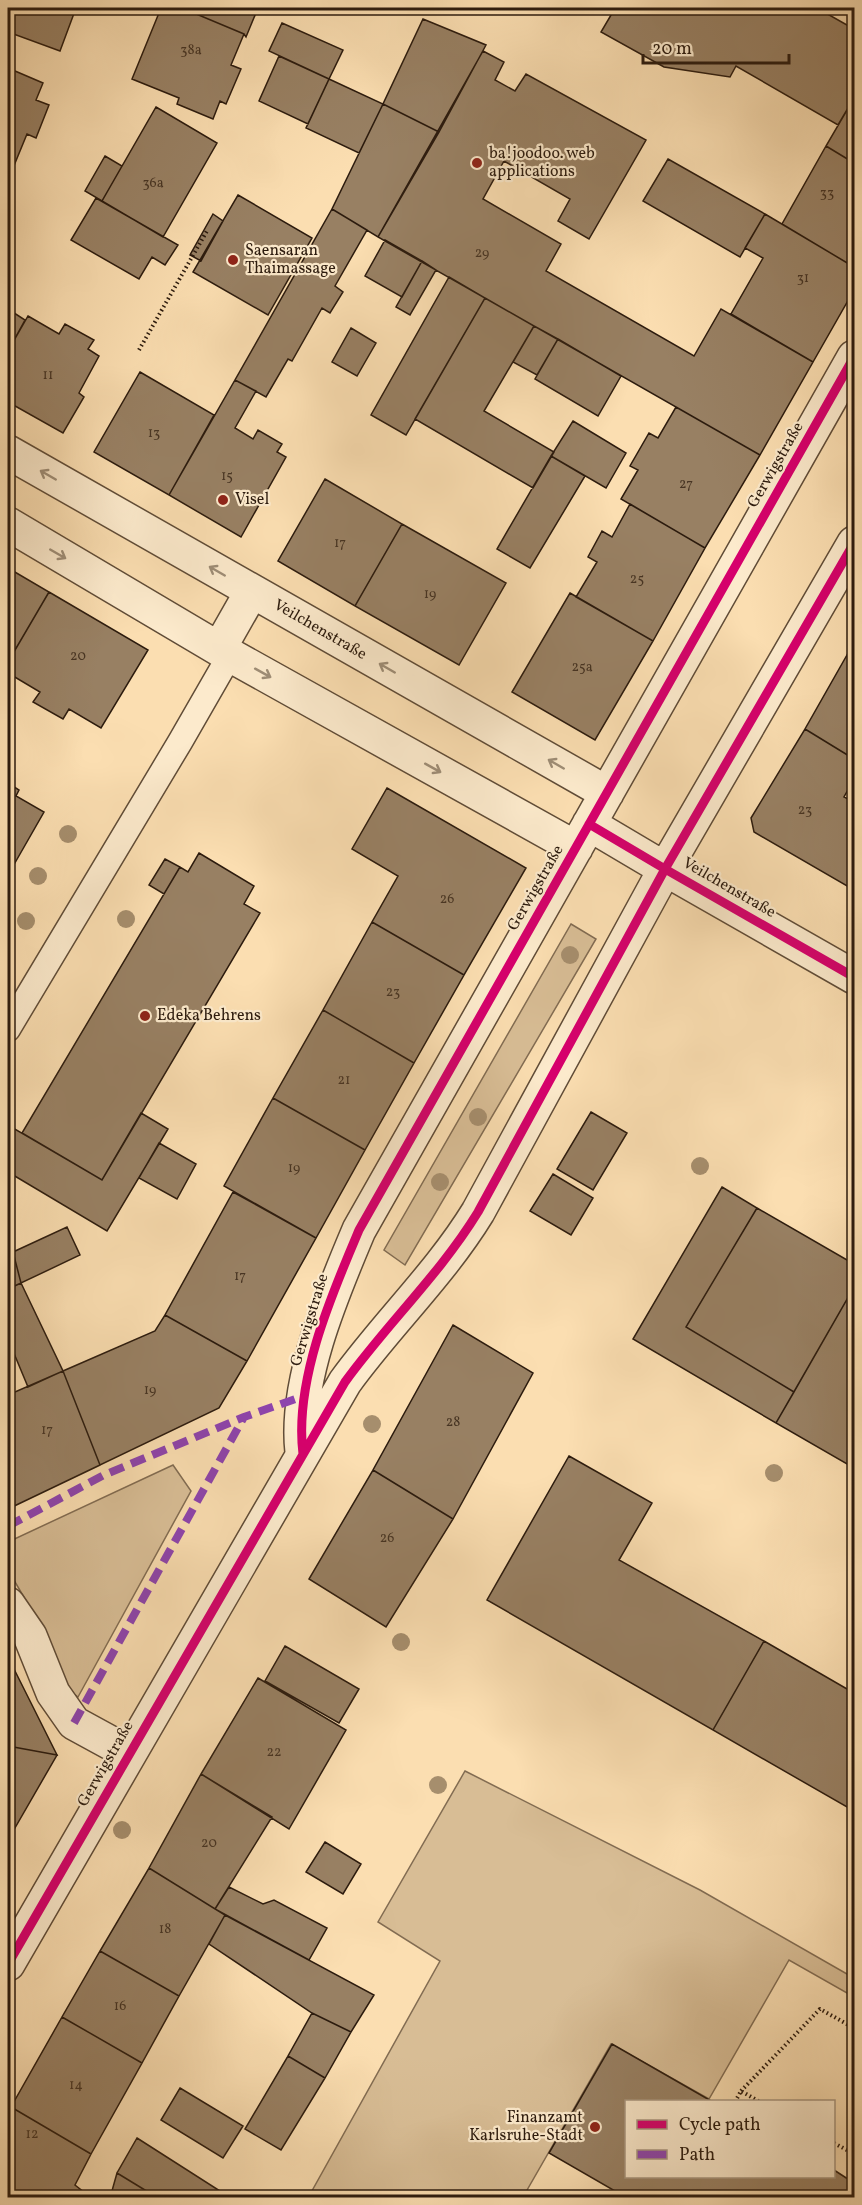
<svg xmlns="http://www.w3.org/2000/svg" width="862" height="2205" font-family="Vollkorn,serif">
	<rect width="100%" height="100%" fill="#fbdeb1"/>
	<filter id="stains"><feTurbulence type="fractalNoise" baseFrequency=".00333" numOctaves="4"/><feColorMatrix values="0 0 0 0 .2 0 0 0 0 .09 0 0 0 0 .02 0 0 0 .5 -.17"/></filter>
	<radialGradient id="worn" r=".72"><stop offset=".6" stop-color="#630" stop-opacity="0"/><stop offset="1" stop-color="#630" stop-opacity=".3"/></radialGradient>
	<path fill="#d8bd95" stroke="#826c52" stroke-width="1.5" d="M 571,924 L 596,939 L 405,1265 L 384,1250 Z
		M 173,1465 L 191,1491 L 78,1697 L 70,1691 L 38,1621 L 8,1570 L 8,1542 Z
		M 465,1771 L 700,1890 L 854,1978 L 854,1997 L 789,1960 L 709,2099 L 611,2044 L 523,2197 L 308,2198 L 440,1961 L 378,1922 Z"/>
	<path fill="#988063" stroke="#2c1b0e" stroke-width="1.5" d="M 8,8 L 76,8 L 60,51 L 8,32 Z
		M 161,8 L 182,8 L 244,34 L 231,65 L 241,69 L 226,104 L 220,101 L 213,119 L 177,104 L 179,98 L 132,79 Z
		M 182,8 L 258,8 L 246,37 L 244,34 Z
		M 610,8 L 817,8 L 854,29 L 854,98 L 838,125 L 736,66 L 730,77 L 664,67 L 601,32 L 614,10 Z
		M 423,19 L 486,45 L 439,132 L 383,104 Z
		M 282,23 L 343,50 L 329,79 L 269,51 Z
		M 483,51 L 504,62 L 495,80 L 515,91 L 526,74 L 646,140 L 589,239 L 558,221 L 570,199 L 504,161 L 483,199 L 561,244 L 546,271 L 694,356 L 721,309 L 813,362 L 760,455 L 378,237 Z
		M 279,56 L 329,79 L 308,124 L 259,101 Z
		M 8,68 L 43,83 L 36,100 L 49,105 L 36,138 L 27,134 L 13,168 L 8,166 Z
		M 329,79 L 383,104 L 359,153 L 306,128 Z
		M 854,98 L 854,163 L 826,146 Z
		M 383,104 L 439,132 L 378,237 L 332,209 Z
		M 156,107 L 217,143 L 163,237 L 102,201 Z
		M 826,146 L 854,163 L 854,267 L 782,224 Z
		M 105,156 L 122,166 L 102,201 L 85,191 Z
		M 668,159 L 765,214 L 740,257 L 643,201 Z
		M 8,166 L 13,168 L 8,181 Z
		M 238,195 L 312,238 L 268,315 L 193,272 Z
		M 96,198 L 178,245 L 165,265 L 152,257 L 139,279 L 71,240 Z
		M 332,209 L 367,230 L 335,286 L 343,292 L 330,313 L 322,308 L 292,361 L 288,359 L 266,397 L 235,380 Z
		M 213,214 L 223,221 L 201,261 L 190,255 Z
		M 765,214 L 854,267 L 854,290 L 813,362 L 731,314 L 763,258 L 745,248 Z
		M 385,240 L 422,261 L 402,297 L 365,276 Z
		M 422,261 L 436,270 L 410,315 L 396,307 Z
		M 449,277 L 485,298 L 406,435 L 371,415 Z
		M 485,298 L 534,326 L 484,411 L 554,452 L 533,488 L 415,419 Z
		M 8,309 L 25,320 L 8,351 Z
		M 28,316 L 59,334 L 65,324 L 94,340 L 88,349 L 99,356 L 79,393 L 84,397 L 63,433 L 8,402 L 8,351 Z
		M 534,326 L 558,339 L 537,375 L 513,362 Z
		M 351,328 L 376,343 L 357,376 L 332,362 Z
		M 558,339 L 621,376 L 598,416 L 535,379 Z
		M 140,372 L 214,415 L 169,495 L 94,452 Z
		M 235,380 L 256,391 L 235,428 L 253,439 L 258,430 L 282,444 L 277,452 L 286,457 L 241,537 L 169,495 Z
		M 676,407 L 760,455 L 705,548 L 621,499 L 638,470 L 630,466 L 649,433 L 658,438 Z
		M 573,421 L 626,453 L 606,488 L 551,456 Z
		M 551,456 L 585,476 L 530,568 L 497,549 Z
		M 325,479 L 402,524 L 355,606 L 278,561 Z
		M 630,504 L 705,548 L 653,641 L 576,597 L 597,562 L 588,557 L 602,531 L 612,537 Z
		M 402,524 L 506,583 L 459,665 L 355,606 Z
		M 8,568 L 49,592 L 8,662 Z
		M 49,592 L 148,650 L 101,728 L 69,709 L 63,719 L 33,702 L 40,692 L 8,673 L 8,662 Z
		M 570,593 L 653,641 L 595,740 L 512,692 Z
		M 854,642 L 854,659 L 847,655 Z
		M 847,655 L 854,659 L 854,759 L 805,729 Z
		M 805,729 L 854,759 L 854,779 L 844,797 L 854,802 L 854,890 L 754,832 L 751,818 Z
		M 8,783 L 19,790 L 16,796 L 44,812 L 8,875 Z
		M 387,788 L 526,868 L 464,975 L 372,922 L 398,876 L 352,849 Z
		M 199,853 L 254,886 L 244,904 L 260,913 L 102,1180 L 22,1133 L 180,867 L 188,872 Z
		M 165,859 L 180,867 L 164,894 L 149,885 Z
		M 372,922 L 464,975 L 414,1063 L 323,1010 Z
		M 323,1010 L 414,1063 L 365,1150 L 273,1098 Z
		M 273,1098 L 365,1150 L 316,1238 L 224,1186 Z
		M 591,1112 L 627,1133 L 593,1190 L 557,1169 Z
		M 141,1113 L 168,1129 L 107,1231 L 8,1172 L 8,1125 L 102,1180 Z
		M 159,1143 L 196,1164 L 177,1199 L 139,1178 Z
		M 553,1174 L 593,1198 L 571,1235 L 530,1211 Z
		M 8,1175 L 13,1252 L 21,1283 L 8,1289 Z
		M 722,1187 L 757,1208 L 686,1327 L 794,1392 L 776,1423 L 633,1339 Z
		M 233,1192 L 316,1238 L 247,1361 L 165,1315 Z
		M 757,1208 L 854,1264 L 854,1287 L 794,1392 L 686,1327 Z
		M 67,1227 L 80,1255 L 21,1283 L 13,1252 Z
		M 21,1283 L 63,1371 L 28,1387 L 8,1339 L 8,1289 Z
		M 854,1287 L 854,1468 L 776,1423 Z
		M 165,1315 L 247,1361 L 219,1408 L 100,1465 L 63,1371 L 155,1331 Z
		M 453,1325 L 533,1373 L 453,1519 L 373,1470 Z
		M 63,1371 L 100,1465 L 8,1509 L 8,1395 Z
		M 569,1456 L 652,1503 L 619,1560 L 764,1641 L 713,1730 L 487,1600 Z
		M 373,1470 L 453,1519 L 386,1627 L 309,1579 Z
		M 764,1641 L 854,1693 L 854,1811 L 713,1730 Z
		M 285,1646 L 359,1689 L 339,1723 L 265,1681 Z
		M 8,1657 L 57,1755 L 8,1746 Z
		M 258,1678 L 346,1730 L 289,1829 L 201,1774 Z
		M 8,1746 L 57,1755 L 8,1840 Z
		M 201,1774 L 272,1817 L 215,1909 L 149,1868 Z
		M 325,1842 L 361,1864 L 343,1894 L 306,1872 Z
		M 149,1868 L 225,1915 L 179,1996 L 100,1951 Z
		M 229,1887 L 263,1904 L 274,1900 L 327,1928 L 309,1960 L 215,1909 Z
		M 225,1915 L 374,1995 L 351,2032 L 312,2013 L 209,1944 Z
		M 100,1951 L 179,1996 L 142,2063 L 62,2017 Z
		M 312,2013 L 351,2032 L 325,2078 L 288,2056 Z
		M 62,2017 L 142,2063 L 91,2154 L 11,2107 Z
		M 612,2044 L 713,2102 L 626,2102 L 626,2176 L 834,2176 L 834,2170 L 854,2183 L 854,2198 L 627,2198 L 549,2153 Z
		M 288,2056 L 325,2078 L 281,2150 L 245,2129 Z
		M 180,2088 L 243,2126 L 223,2158 L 161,2120 Z
		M 11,2107 L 91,2154 L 75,2185 L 89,2196 L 87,2198 L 8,2198 L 8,2113 Z
		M 137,2138 L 231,2198 L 158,2198 L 117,2173 Z
		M 117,2173 L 158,2198 L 110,2198 Z"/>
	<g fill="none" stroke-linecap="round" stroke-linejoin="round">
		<defs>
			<path id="service" d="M 8,1029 L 180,742 L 230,655"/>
			<path id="minor" d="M 8,452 L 607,793
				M 8,524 L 219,649 L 576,848
				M 219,649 L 252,591
				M 589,824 L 665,869 L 854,977
				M 302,1452 C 294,1382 332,1294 359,1230 L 854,357
				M 8,1604 L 30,1636 L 53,1693 L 74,1723 L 129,1753
				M 8,1964 L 345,1382 C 387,1324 440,1274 478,1212 L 665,869 L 854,543"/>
		</defs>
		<use href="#service" stroke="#604c37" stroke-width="27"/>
		<use href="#minor" stroke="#604c37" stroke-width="36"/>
		<path stroke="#2c1b0e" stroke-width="4" stroke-dasharray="1.5 3" stroke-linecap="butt" d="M 139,350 L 208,229
			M 741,2091 L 820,2009 L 854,2028
			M 735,2102 L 741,2091 L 760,2102
			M 834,2143 L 854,2154"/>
		<use href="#service" stroke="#fceacc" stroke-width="24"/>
		<use href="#minor" stroke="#fceacc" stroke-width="33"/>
		<path stroke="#8e44ad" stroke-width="8" stroke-dasharray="15 8" stroke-linecap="butt" d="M 8,1526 L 104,1475 L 244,1417 L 304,1396
			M 74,1723 L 244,1417"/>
		<defs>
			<path id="cycleway" d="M 589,824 L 665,869 L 854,977
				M 303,1454 C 294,1381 331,1296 359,1230 L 854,357
				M 8,1964 L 345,1382 C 387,1324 440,1274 478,1212 L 665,869 L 854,543"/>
		</defs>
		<use href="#cycleway" stroke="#fceacc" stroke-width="13"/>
		<use href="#cycleway" stroke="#d6006c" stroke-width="9"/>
	</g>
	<g fill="#a68e6d">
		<circle cx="68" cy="834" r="9"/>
		<circle cx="38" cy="876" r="9"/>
		<circle cx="126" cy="919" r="9"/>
		<circle cx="26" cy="921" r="9"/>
		<circle cx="570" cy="955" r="9"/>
		<circle cx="478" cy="1117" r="9"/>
		<circle cx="700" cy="1166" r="9"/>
		<circle cx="440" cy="1182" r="9"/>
		<circle cx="372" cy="1424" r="9"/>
		<circle cx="774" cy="1473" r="9"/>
		<circle cx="401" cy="1642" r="9"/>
		<circle cx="438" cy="1785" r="9"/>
		<circle cx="122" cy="1830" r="9"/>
	</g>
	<defs><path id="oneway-shaft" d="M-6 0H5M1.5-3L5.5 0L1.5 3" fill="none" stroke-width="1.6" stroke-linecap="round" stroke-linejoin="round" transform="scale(1.5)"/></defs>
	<g stroke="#9e8d76">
		<use href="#oneway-shaft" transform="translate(48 475) rotate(-150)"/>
		<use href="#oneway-shaft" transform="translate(58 554) rotate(30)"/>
		<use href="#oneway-shaft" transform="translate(217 571) rotate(-150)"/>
		<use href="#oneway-shaft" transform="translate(387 668) rotate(-150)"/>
		<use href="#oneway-shaft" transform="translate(263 673) rotate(29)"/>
		<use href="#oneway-shaft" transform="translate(556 764) rotate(-150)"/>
		<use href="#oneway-shaft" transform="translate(433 768) rotate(29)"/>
	</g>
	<g fill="#8f2418" stroke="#fceacc" stroke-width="2">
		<circle cx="477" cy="163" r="6"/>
		<circle cx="233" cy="260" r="6"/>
		<circle cx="223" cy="500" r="6"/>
		<circle cx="145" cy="1016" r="6"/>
		<circle cx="595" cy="2127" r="6"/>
	</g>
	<g text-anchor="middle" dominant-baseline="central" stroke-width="4.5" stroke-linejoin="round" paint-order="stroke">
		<g font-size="14" fill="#473423">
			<text x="191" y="50">38a</text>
			<text x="153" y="183">36a</text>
			<text x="827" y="193">33</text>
			<text x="482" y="253">29</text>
			<text x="803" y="278">31</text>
			<text x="48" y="375">11</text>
			<text x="154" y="433">13</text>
			<text x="227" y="476">15</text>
			<text x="686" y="484">27</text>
			<text x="340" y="543">17</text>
			<text x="637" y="579">25</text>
			<text x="430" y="594">19</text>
			<text x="78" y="656">20</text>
			<text x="582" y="667">25a</text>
			<text x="805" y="810">23</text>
			<text x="447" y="899">26</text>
			<text x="393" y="992">23</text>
			<text x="344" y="1080">21</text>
			<text x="294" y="1168">19</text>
			<text x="240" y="1276">17</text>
			<text x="150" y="1390">19</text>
			<text x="453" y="1422">28</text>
			<text x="47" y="1430">17</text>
			<text x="387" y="1538">26</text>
			<text x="274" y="1752">22</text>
			<text x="209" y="1843">20</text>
			<text x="165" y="1929">18</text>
			<text x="120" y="2006">16</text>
			<text x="76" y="2085">14</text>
			<text x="32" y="2134">12</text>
		</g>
		<g font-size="16" fill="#2c1b0e" stroke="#fceacc" text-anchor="start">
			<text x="489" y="154">ba!joodoo. web<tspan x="489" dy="18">applications</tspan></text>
			<text x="245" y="251">Saensaran<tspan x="245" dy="18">Thaimassage</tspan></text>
			<text x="235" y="500">Visel</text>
			<text x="157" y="1016">Edeka Behrens</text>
			<text x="583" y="2118" text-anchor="end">Finanzamt<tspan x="583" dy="18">Karlsruhe-Stadt</tspan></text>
		</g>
		<g font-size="16" fill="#2c1b0e" stroke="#fceacc">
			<text transform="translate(776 465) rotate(-60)">Gerwigstraße</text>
			<text transform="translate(320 630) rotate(30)">Veilchenstraße</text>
			<text transform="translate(536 888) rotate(-60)">Gerwigstraße</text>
			<text transform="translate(729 888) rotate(30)">Veilchenstraße</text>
			<text transform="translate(310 1320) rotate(-73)">Gerwigstraße</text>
			<text transform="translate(106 1764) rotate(-60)">Gerwigstraße</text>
		</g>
	</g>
	<rect width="862" height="2205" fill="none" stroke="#fbdeb1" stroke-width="30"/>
	<rect x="9" y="9" width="844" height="2187" fill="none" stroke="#2c1b0e" stroke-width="3"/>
	<rect x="15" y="15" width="832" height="2175" fill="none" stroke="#2c1b0e" stroke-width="1.5"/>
	<rect x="625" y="2100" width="210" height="78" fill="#fceacc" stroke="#a99780" stroke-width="1.5"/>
	<rect x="637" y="2120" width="30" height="9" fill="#d6006c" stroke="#a99780" stroke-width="1.5"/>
	<text x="679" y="2130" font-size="18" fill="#2c1b0e">Cycle path</text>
	<rect x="637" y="2150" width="30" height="9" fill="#8e44ad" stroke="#a99780" stroke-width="1.5"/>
	<text x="679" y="2160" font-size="18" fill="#2c1b0e">Path</text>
	<path d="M643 54v9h146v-9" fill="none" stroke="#2c1b0e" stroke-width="3"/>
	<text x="652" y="54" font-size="18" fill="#2c1b0e" stroke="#fceacc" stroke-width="4.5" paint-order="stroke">20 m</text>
	<rect width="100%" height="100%" filter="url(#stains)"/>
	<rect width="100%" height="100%" fill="url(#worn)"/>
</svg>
